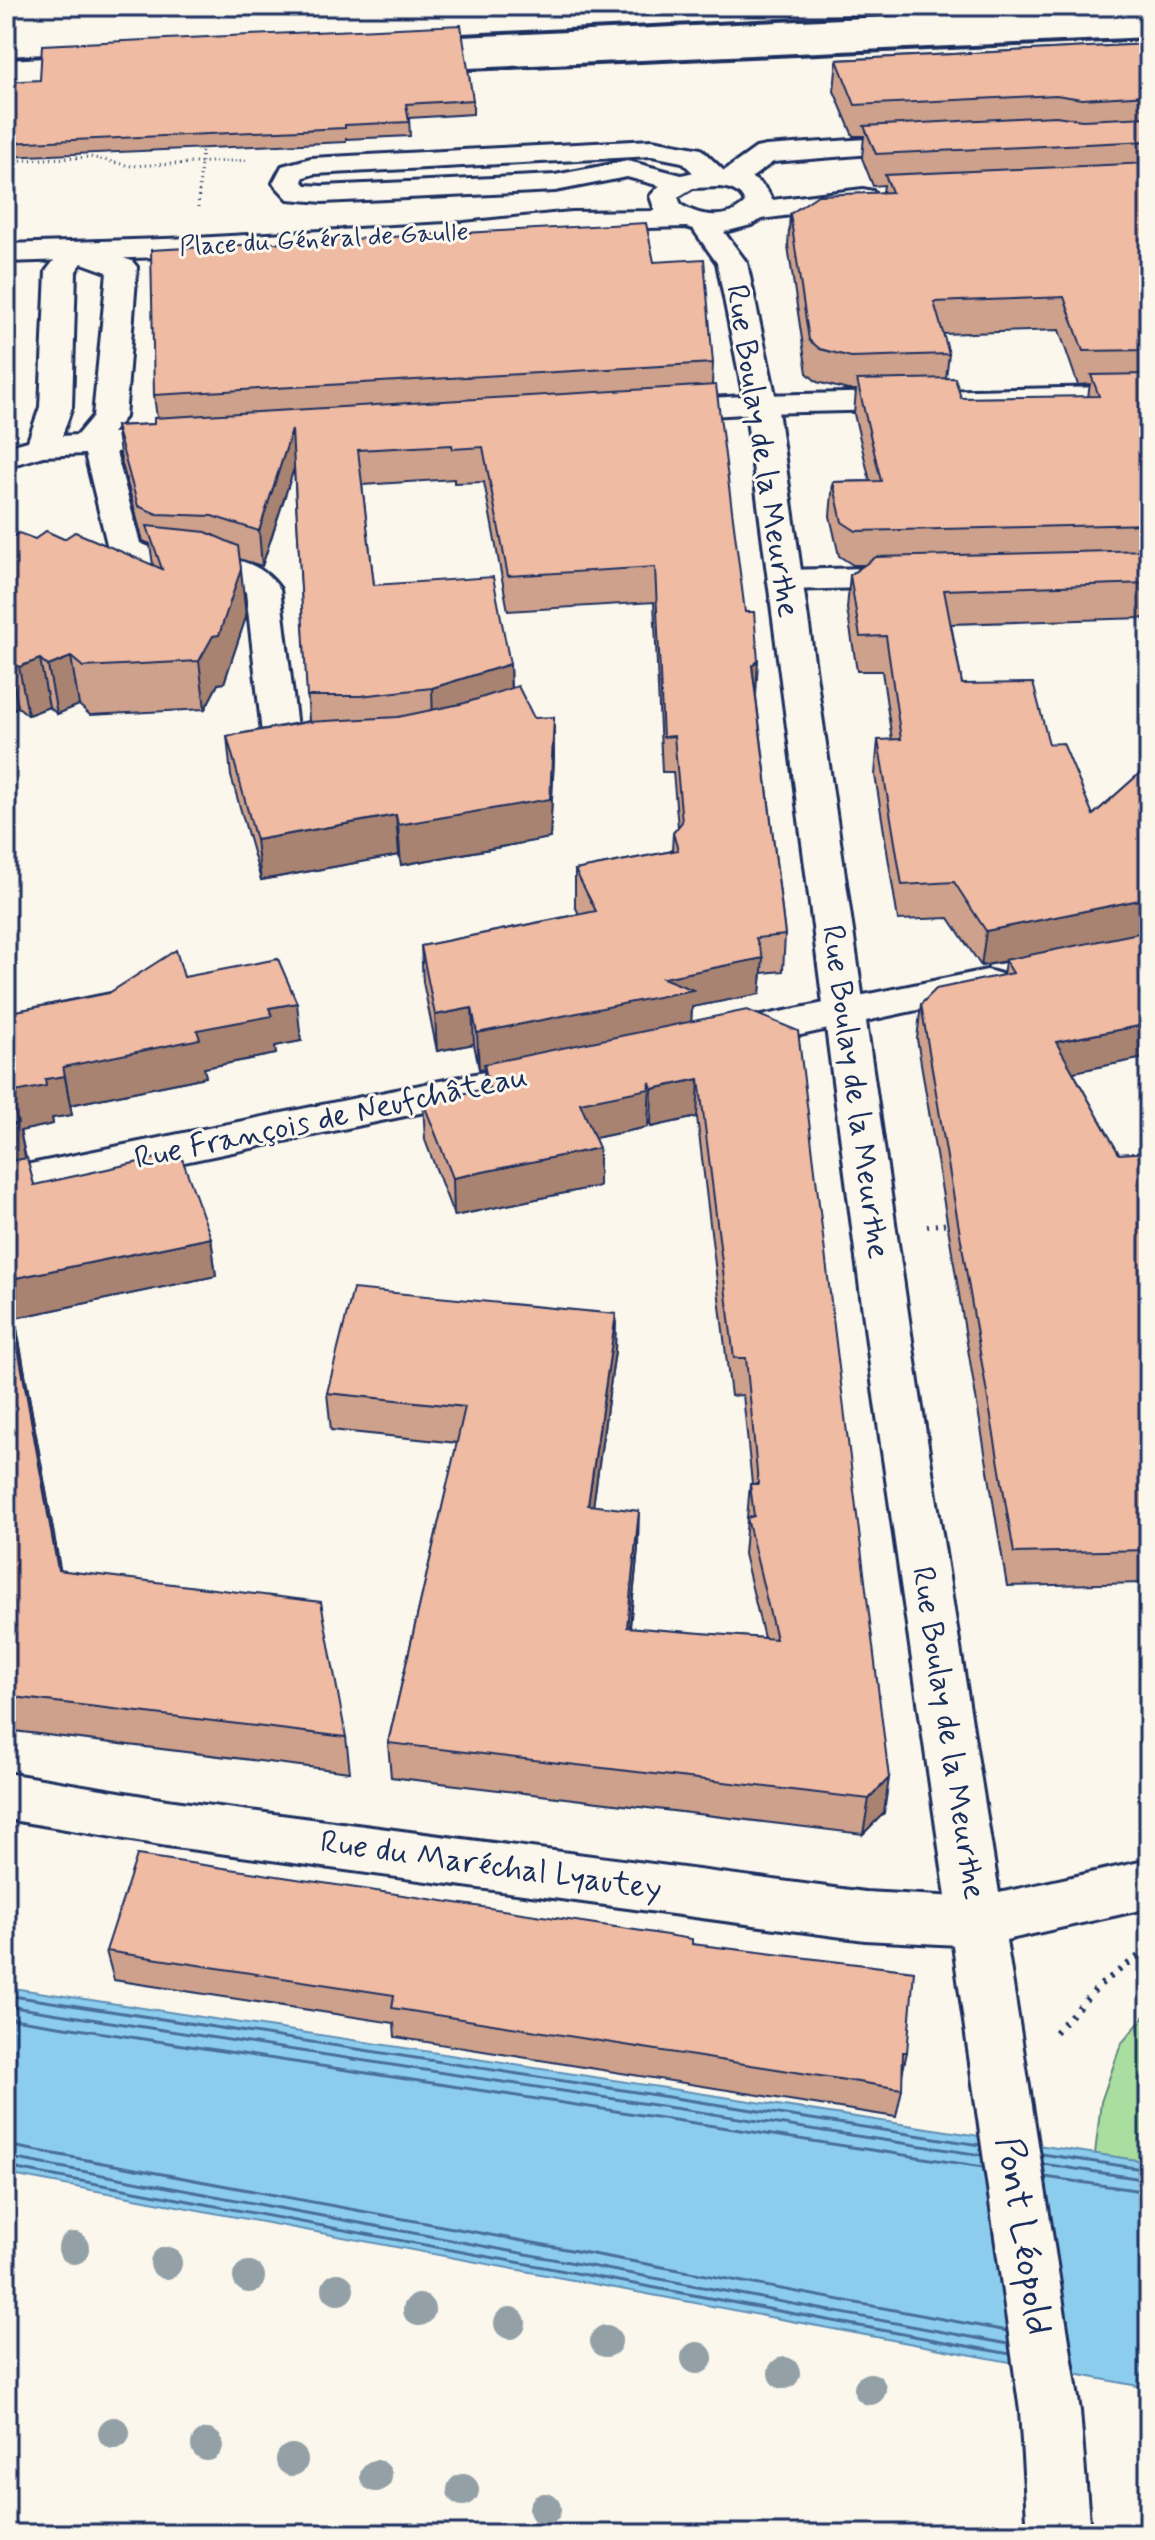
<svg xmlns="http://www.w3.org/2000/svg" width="1155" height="2540" font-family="Mynerve,sans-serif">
	<rect width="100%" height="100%" fill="#fbf7ec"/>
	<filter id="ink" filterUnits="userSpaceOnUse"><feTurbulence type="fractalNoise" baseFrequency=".0125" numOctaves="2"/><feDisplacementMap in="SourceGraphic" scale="16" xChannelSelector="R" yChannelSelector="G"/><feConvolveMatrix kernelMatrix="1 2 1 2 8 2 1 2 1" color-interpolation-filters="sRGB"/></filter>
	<g filter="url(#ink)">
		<path fill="#a9dea0" stroke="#62867f" stroke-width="2" d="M 1149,2011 L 1149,2162 L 1095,2154 L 1101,2102 L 1121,2044 Z"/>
		<path fill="#8ccded" stroke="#5f8eb4" stroke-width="2" d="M 6,1987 L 1149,2162 L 1149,2388 L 6,2174 Z"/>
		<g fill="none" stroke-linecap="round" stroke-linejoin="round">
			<path stroke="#486e97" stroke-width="3" d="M 6,1995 L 980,2145
				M 6,2006 L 981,2155
				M 6,2018 L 983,2167
				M 6,2145 L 1007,2331
				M 1042,2154 L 1149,2170
				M 6,2157 L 1008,2344
				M 1043,2164 L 1149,2180
				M 6,2167 L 1010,2354
				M 1045,2177 L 1149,2192"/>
			<defs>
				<path id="minor" d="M 923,135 L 933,137 L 937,143 L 933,149 L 773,162 L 740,186 L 730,188 L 705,184 L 682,162 L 652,156 L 314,174 L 304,177 L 302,181 L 306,185 L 323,186 L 555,175 L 628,161 L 689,177 L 693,183 L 689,189 L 679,191 L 627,177 L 555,191 L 323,202 L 288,199 L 273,183 L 282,166 L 311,158 L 652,140 L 701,149 L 724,171 L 756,148 L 766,146 Z
					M 76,242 L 132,261 L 137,267 L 125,417 L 112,433 L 180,429 L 191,432 L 196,439 L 191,446 L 116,452 L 140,543 C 186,566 246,540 280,589 L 298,736 L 338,739 L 343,747 L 338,755 C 315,761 277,763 263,742 L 246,592 C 208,558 136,588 108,548 L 85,454 L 43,456 L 6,467 L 6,447 L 28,441 L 40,407 L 46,271 L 66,245 ZM 82,263 L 107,272 L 93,416 L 77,435 L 62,436 L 72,407 L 76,271 Z
					M 1149,386 L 1149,404 L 761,413 L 660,419 L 649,417 L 644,410 L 649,403 L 660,401 L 761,395 Z
					M 911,567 L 923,570 L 928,577 L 923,584 L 911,587 L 784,590 L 772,587 L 767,580 L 772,573 L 784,570 Z
					M 987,970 L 1001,974 L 1007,983 L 1001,992 L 726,1051 L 712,1047 L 706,1037 L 712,1027 L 726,1023 Z
					M 544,1060 L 559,1064 L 565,1074 L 559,1084 L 6,1199 L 6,1169 Z
					M 6,1773 L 167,1800 L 865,1892 L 977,1898 L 996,1905 L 1004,1922 L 996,1939 L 977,1946 L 865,1940 L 167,1846 L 6,1819 Z"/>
				<path id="major" d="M 702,170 C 729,170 761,172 772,200 L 863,189 L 873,191 L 877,197 L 873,203 L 863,205 L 762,219 L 751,225 L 724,232 L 747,263 L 777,404 L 919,1389 L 999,1893 L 1149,1860 L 1149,1908 L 1006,1940 L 1080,2411 L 1090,2534 L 1028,2534 L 1020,2411 L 873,1389 L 745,404 L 717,263 L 693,229 L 686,227 L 571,230 L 464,241 L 195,256 L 6,262 L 6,244 L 195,238 L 464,223 L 571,212 L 655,211 L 650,196 L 666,179 ZM 719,187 C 730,188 741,191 745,203 C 727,221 701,217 681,205 L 678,197 L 693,188 Z"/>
			</defs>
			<use href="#minor" stroke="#1b2f5e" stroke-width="6"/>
			<use href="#major" stroke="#1b2f5e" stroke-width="6"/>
			<path stroke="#1b2f5e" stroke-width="3" stroke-dasharray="1 4" stroke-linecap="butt" d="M 6,161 L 90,157 L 131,166 L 249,160
				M 198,207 L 202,148"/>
			<path stroke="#1b2f5e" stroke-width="5" stroke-dasharray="2 6" stroke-linecap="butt" d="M 927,1226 L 953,1223"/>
			<path stroke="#1b2f5e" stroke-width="6" stroke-dasharray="3 8" stroke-linecap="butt" d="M 1055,2032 L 1100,1985 L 1149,1948"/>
			<use href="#minor" fill="#fbf7ec" fill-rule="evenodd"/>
			<use href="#major" fill="#fbf7ec" fill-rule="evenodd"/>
			<path stroke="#1b2f5e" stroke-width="4" d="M 441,36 L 1077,6
				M 6,58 L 66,55
				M 445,71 L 1149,39"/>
		</g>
		<g fill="#93a1a7">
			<circle cx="74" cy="2248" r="16"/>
			<circle cx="166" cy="2263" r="16"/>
			<circle cx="249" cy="2277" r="16"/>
			<circle cx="338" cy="2289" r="16"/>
			<circle cx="419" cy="2310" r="16"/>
			<circle cx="510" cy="2323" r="16"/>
			<circle cx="606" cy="2341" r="16"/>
			<circle cx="697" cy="2358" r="16"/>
			<circle cx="784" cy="2373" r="16"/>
			<circle cx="870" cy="2389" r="16"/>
			<circle cx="114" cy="2433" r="16"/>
			<circle cx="207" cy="2445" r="16"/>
			<circle cx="292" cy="2460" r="16"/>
			<circle cx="376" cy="2476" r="16"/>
			<circle cx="463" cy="2490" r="16"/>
			<circle cx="545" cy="2509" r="16"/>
		</g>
		<path fill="#cea18c" stroke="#1b2f5e" stroke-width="2" fill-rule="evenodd" d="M 1149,44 L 1149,633 L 1143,618 L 951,624 L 962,684 L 1049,744 L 1093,815 L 1149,765 L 1149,1057 L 1073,1072 L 1119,1154 L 1149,1152 L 1149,1602 L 1145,1583 L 1007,1586 L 917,1039 L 921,1004 L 1003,975 L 1005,962 L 981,966 L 949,918 L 898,920 L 875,775 L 878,740 L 892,740 L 882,671 L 857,671 L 847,609 L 850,575 L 864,565 L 853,565 L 839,556 L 830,516 L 833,482 L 870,481 L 854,414 L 856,390 L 848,390 L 817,382 L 807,373 L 788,246 L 790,214 L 883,192 L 884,185 L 873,186 L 862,158 L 864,136 L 853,136 L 834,91 L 837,60 ZM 1059,330 L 1078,385 L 1090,384 L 1088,397 L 961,398 L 946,378 L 949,354 L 943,334 Z
			M 6,82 L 473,100 L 473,114 L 409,118 L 410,136 L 346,139 L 346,142 L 6,157 Z
			M 654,262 L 713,363 L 712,385 L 756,696 L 785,935 L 783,971 L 762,973 L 760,994 L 692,1007 L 691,1022 L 884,1813 L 863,1834 L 391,1777 L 388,1743 L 457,1443 L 331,1430 L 327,1393 L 616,1314 L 615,1351 L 593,1506 L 638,1548 L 630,1628 L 764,1638 L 744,1554 L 750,1484 L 752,1484 L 743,1395 L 731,1396 L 697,1117 L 651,1127 L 649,1119 L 648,1127 L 595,1138 L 599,1186 L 454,1216 L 425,1140 L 423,1102 L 485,1089 L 484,1068 L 479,1069 L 474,1044 L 437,1051 L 423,982 L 421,946 L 579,914 L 575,906 L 575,870 L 672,851 L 673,833 L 678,827 L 673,772 L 662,772 L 654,602 L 508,611 L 484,482 L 454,483 L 454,479 L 362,485 L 374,585 L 510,664 L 511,689 L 554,757 L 550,838 L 401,865 L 399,855 L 261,880 L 231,776 L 227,736 L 309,721 L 294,468 L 262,566 L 239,559 L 246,617 L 224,683 L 218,684 L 205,709 L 90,715 L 79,705 L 57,714 L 49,707 L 28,715 L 18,707 L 6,712 L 6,540 L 64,539 L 153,565 L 150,544 L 143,541 L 121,460 L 116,426 L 154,424 L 157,418 L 154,395 Z
			M 184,977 L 301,1041 L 275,1046 L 276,1054 L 204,1068 L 206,1077 L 70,1105 L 72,1115 L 52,1118 L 53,1124 L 20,1131 L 26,1158 L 34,1185 L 211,1238 L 216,1276 L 15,1318 L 60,1570 L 346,1737 L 350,1772 L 6,1730 L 6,1013 Z
			M 692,1944 L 907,2052 L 902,2075 L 902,2089 L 896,2117 L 395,2037 L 394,2023 L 114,1980 L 106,1951 Z"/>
		<path fill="#a88372" stroke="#1b2f5e" stroke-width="2" d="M 292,430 L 295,465 L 262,566 L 259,531 Z
			M 241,569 L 246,617 L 224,683 L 218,684 L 205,709 L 199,661 Z
			M 71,657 L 79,705 L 57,714 L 48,666 Z
			M 40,659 L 49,707 L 28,715 L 19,667 Z
			M 9,660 L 18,707 L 6,712 L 6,661 Z
			M 758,661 L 756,696 L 752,666 Z
			M 510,664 L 511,699 L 433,723 L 432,688 Z
			M 554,717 L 554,757 L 550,838 L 401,865 L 398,825 Z
			M 396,815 L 399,855 L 261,880 L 256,840 Z
			M 1149,898 L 1148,932 L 981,966 L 986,931 Z
			M 763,958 L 760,994 L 692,1007 L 691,1026 L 479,1069 L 477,1033 L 663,978 Z
			M 297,1003 L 301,1041 L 275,1046 L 276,1054 L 204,1068 L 206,1077 L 70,1105 L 63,1067 L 269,1008 Z
			M 472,1008 L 474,1044 L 437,1051 L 435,1015 Z
			M 1149,1024 L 1149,1057 L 1049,1077 L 1056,1042 Z
			M 65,1076 L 72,1115 L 52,1118 L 53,1124 L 20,1131 L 26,1162 L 6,1167 L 6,1126 L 10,1093 L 45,1079 Z
			M 699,1079 L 697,1117 L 651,1127 L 652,1089 Z
			M 650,1082 L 648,1127 L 580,1141 L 580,1103 Z
			M 599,1148 L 599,1186 L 454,1216 L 453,1178 Z
			M 211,1238 L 216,1276 L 15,1318 L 67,1607 L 58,1570 L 6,1280 Z
			M 616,1314 L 615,1351 L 588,1542 L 588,1505 Z
			M 639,1511 L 638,1548 L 626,1663 L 627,1627 Z
			M 889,1778 L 884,1813 L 863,1834 L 869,1799 Z"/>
		<path fill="#f0bba3" stroke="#1b2f5e" stroke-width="2" d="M 461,25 L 473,100 L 406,104 L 409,122 L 345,125 L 345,128 L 6,143 L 6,82 L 40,80 L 42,45 Z
			M 1149,44 L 1149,95 L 1082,99 L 1056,95 L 855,105 L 837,60 Z
			M 1056,116 L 1082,120 L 1149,117 L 1149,141 L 876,154 L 864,126 Z
			M 1149,163 L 1149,350 L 1083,351 L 1064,297 L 934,302 L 949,354 L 851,357 L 820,349 L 809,340 L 790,214 L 818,195 L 892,192 L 885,175 Z
			M 646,223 L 654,262 L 704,259 L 713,363 L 154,395 L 151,250 Z
			M 1149,374 L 1149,524 L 856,531 L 842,522 L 833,482 L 881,481 L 857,380 L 955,378 L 961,398 L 1099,396 L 1091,375 Z
			M 716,385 L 745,612 L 754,612 L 758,661 L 752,666 L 785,935 L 756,938 L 763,958 L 663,978 L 693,990 L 477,1033 L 472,1008 L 435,1015 L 421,946 L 596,911 L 575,870 L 678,850 L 673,833 L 682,822 L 674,736 L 663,737 L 655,567 L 508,576 L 483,447 L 453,449 L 452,445 L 358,450 L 374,585 L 493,577 L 510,664 L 432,688 L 360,696 L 307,696 L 292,430 L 259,531 L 212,516 L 157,514 L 138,506 L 116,426 L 154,424 L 154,418 Z
			M 147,526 L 206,532 L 238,546 L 241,569 L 219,635 L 213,636 L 199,661 L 83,667 L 71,657 L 48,666 L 40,659 L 19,667 L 9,660 L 6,661 L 6,540 L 19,533 L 35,539 L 46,531 L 64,539 L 75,532 L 162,569 Z
			M 1149,550 L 1149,583 L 944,590 L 962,684 L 1033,683 L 1049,744 L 1063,743 L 1093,815 L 1149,765 L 1149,898 L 986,931 L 954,882 L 902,885 L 878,740 L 901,739 L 886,636 L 860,637 L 850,575 L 876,557 Z
			M 518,686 L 534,718 L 554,717 L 550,799 L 398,825 L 396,815 L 256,840 L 227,736 L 308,722 L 398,717 L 465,703 Z
			M 1149,931 L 1149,1024 L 1056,1042 L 1119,1154 L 1149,1152 L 1149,1550 L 1014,1553 L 921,1004 L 936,989 L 1013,973 L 1005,960 Z
			M 176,950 L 184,977 L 278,959 L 297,1003 L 269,1008 L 272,1016 L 197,1030 L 200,1039 L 63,1067 L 65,1076 L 45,1079 L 46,1086 L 10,1093 L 18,1123 L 6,1126 L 6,1013 L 109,993 Z
			M 747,1010 L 798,1031 L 889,1778 L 869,1799 L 388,1743 L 465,1407 L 327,1393 L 353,1289 L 616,1314 L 588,1505 L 639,1511 L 627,1627 L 776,1639 L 747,1518 L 754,1516 L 750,1484 L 758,1484 L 751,1408 L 746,1358 L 734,1358 L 699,1079 L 652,1089 L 650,1082 L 649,1089 L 580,1103 L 599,1148 L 453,1178 L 423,1102 L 489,1088 L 484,1064 Z
			M 180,1153 L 211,1238 L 6,1280 L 6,1162 L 27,1158 L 34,1185 Z
			M 6,1281 L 58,1570 L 321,1602 L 346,1737 L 6,1696 Z
			M 137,1855 L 642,1931 L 692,1939 L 692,1944 L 914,1971 L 907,2052 L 903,2052 L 902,2089 L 392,2008 L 394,1995 L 106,1951 Z"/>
	</g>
	<g text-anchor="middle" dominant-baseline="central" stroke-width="6" stroke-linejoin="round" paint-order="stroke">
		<g font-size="26" fill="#1b2f5e" stroke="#fbf7ec">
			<text transform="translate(324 240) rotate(-3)">Place du Général de Gaulle</text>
		</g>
		<g font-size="32" fill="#1b2f5e" stroke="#fbf7ec">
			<text transform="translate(762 451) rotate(81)">Rue Boulay de la Meurthe</text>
			<text transform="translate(855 1092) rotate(82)">Rue Boulay de la Meurthe</text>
			<text transform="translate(331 1118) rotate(-12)">Rue François de Neufchâteau</text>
			<text transform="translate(948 1733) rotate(81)">Rue Boulay de la Meurthe</text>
			<text transform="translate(491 1866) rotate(8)">Rue du Maréchal Lyautey</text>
		</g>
		<g font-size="38" fill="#1b2f5e" stroke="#fbf7ec">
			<text transform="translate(1023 2236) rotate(81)">Pont Léopold</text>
		</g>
	</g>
	<rect width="1155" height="2540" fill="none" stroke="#fbf7ec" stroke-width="32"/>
	<rect x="16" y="16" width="1123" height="2508" fill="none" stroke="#1b2f5e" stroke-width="3" filter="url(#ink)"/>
</svg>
